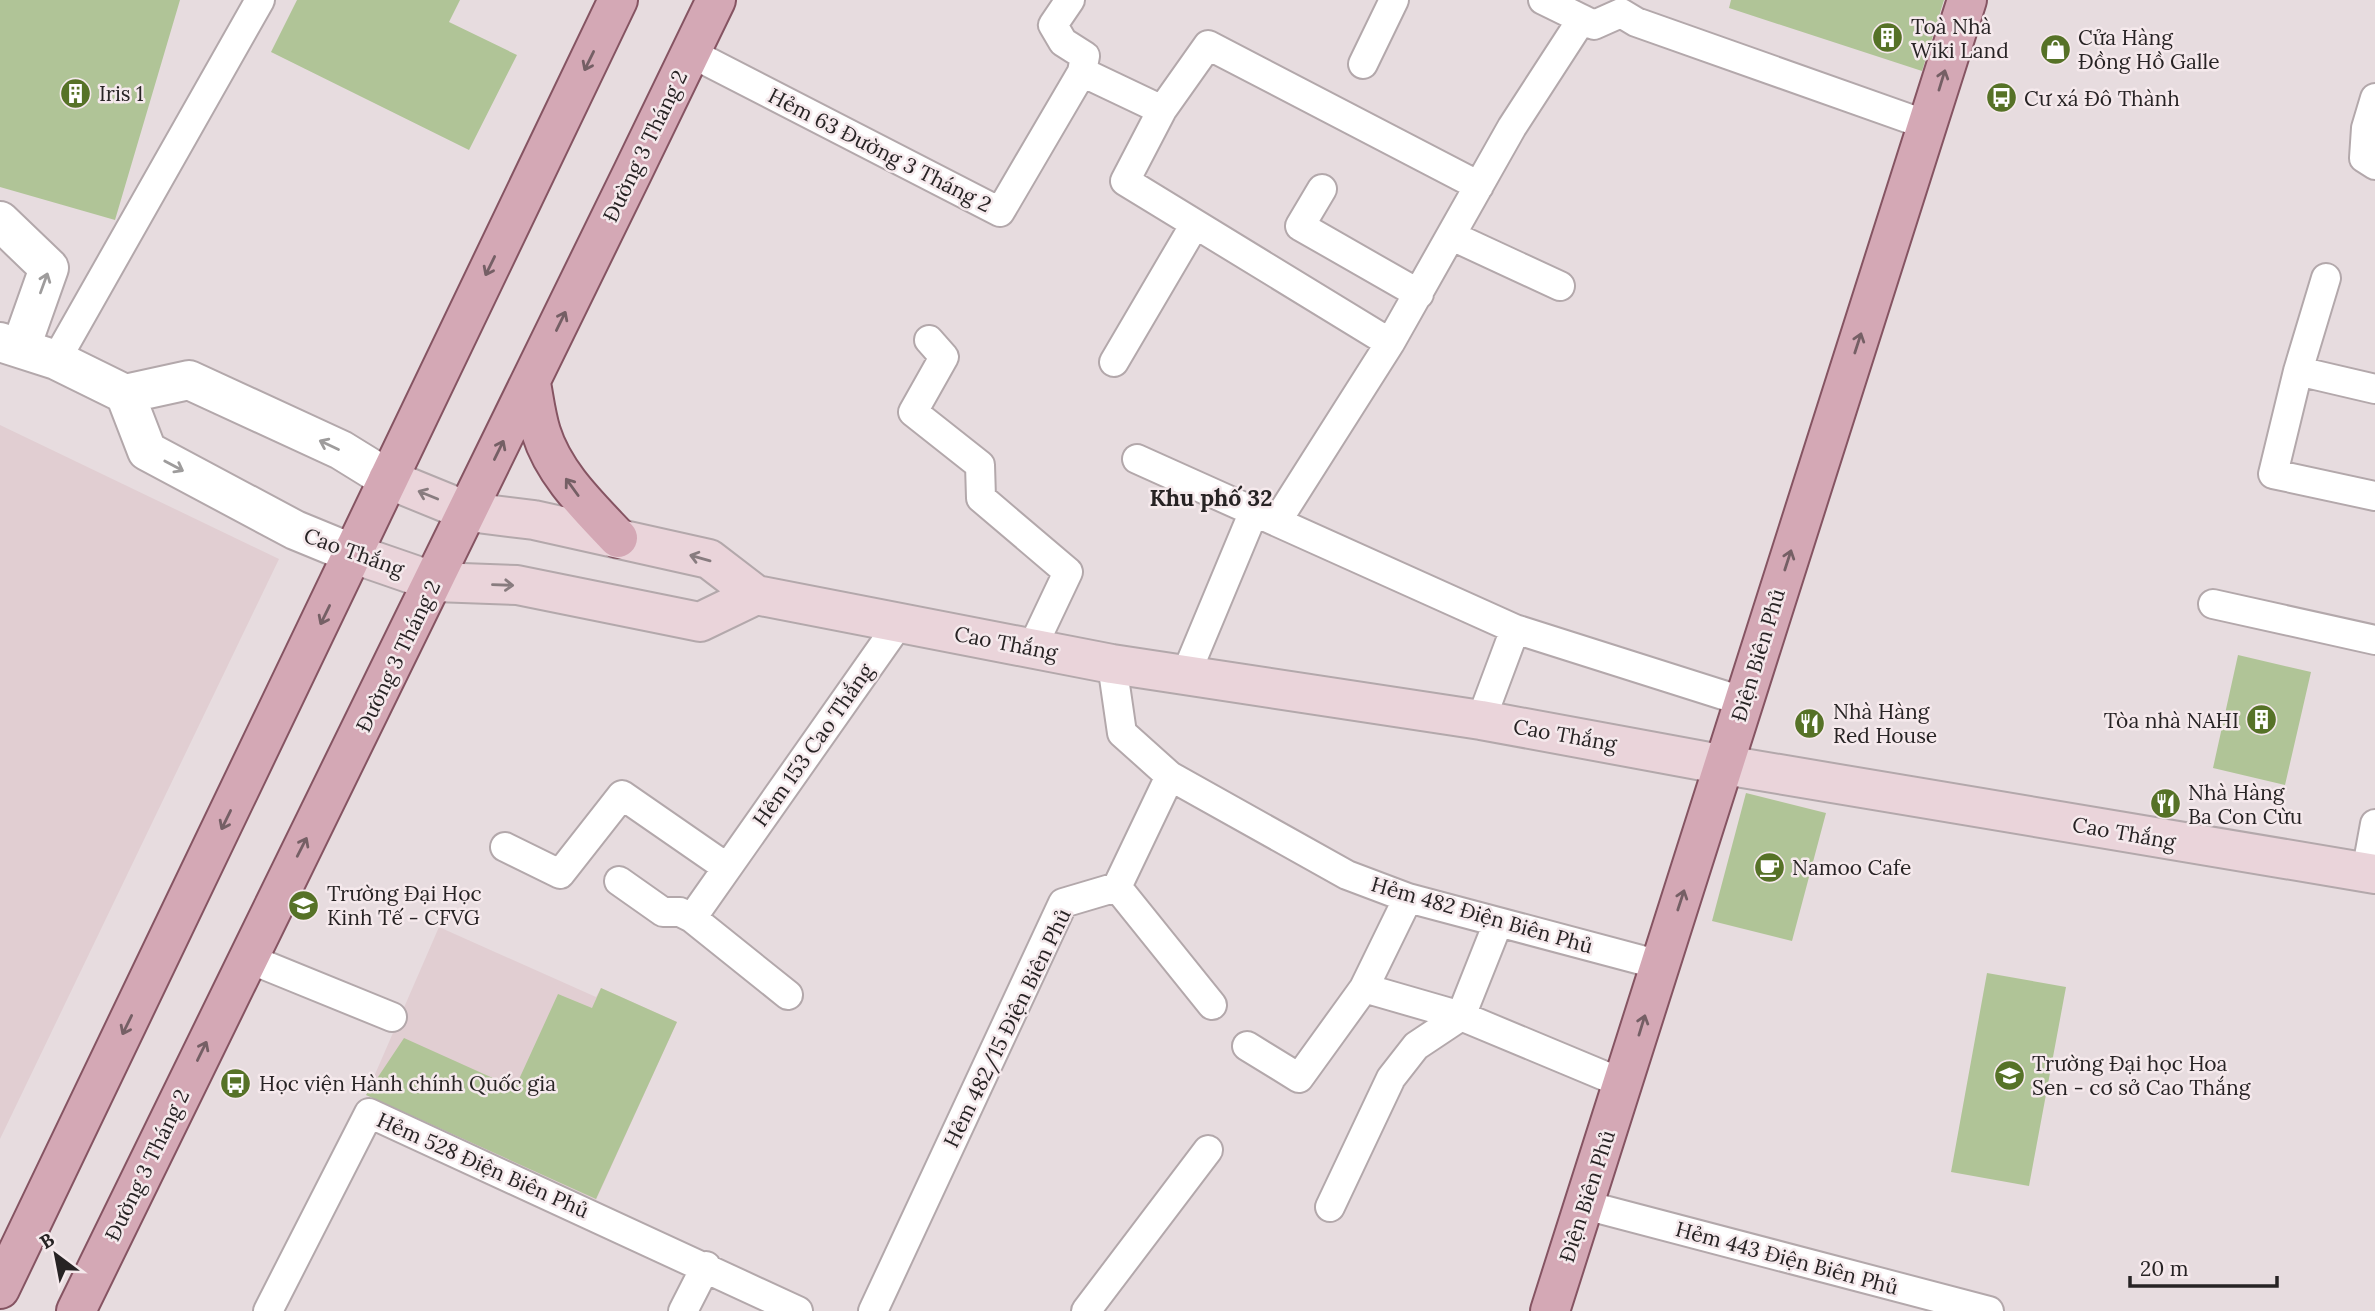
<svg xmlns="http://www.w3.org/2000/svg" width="2375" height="1311" font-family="Lora,serif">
	<rect width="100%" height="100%" fill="#e7dcdf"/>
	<path fill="#e1ced2" d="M 0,425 L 279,559 L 0,1139 Z
		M 439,927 L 596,997 L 601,988 L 677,1022 L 596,1200 L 366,1095 Z"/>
	<path fill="#b0c497" d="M 0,0 L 180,0 L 115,220 L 0,187 Z
		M 297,0 L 460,0 L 449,22 L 517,55 L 469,150 L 271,52 Z
		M 1731,0 L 1944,0 L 1922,71 L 1729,8 Z
		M 2238,655 L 2311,672 L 2285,785 L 2213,768 Z
		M 1746,793 L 1826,813 L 1792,941 L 1712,921 Z
		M 1987,973 L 2066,987 L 2029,1186 L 1951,1172 Z
		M 601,988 L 677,1022 L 596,1199 L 366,1095 L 404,1038 L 515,1088 L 558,994 L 592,1008 Z"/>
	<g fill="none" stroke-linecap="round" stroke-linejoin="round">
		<defs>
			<path id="service" d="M 1543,0 L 1594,25 L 1621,13 L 1636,22 L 1927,125
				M 691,53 L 1000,212 L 1082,72 L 1085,56 L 1063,42 L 1053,25 L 1070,0
				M 1363,64 L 1394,0
				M 1082,72 L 1162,110 L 1125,181 L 1390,343
				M 2375,98 L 2366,128 L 2364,158 L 2375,165
				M 1162,110 L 1208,45 L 1479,186
				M 1322,189 L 1300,226 L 1419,294
				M 1452,236 L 1560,286
				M 2326,278 L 2298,371 L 2273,474 L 2375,496
				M 929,340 L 944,357 L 913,412 L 980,465 L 981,498 L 1068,572 L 1032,648
				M 56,360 L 260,0
				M 1114,362 L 1195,224
				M 2298,371 L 2375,389
				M 1137,459 L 1515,629 L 1742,701
				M 1277,521 L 1390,343 L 1512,127 L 1582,19
				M 2213,604 L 2375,640
				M 1112,664 L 1122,733 L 1170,776 L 1347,875 L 1408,898 L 1660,965
				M 1186,674 L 1254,511
				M 1481,720 L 1515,629
				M 505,847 L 560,874 L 622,795 L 726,867
				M 2366,873 L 2375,824
				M 619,881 L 663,912 L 680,912 L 692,918 L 788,995
				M 1117,887 L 1212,1005
				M 692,918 L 900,622
				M 247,958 L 392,1017
				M 1364,988 L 1461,1016 L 1624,1084
				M 1247,1046 L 1299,1078 L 1364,988 L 1408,898
				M 1585,1205 L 1989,1311
				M 1330,1207 L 1391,1078 L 1416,1046 L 1461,1016 L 1498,923
				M 268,1311 L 369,1113 L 798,1311
				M 683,1311 L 706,1266
				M 873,1311 L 1063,903 L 1117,887 L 1170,776
				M 1086,1311 L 1208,1150"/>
			<path id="minor" d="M 0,221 L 49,268 L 21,347"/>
			<path id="tertiary" d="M 0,342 L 56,360 L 125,394 L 189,380 L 341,450 L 388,479
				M 125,394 L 147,451 L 295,530 L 351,553"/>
			<path id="secondary" d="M 388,479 L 469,512 L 534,520 L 709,559 L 756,595 L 1112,664 L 1481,720 L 1725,765 L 2375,874
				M 351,553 L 435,582 L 517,585 L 700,622 L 756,595"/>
			<path id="primary" d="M 531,383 C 534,399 536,416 541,432 C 554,474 588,506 618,538
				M 0,1289 L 618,0
				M 76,1311 C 288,873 505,438 716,0
				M 1550,1311 L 1967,0"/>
		</defs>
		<use href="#service" stroke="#b3a8ab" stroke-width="32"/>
		<use href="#minor" stroke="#b3a8ab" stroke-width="42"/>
		<use href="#tertiary" stroke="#b3a8ab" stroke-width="42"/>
		<use href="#secondary" stroke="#b3a8ab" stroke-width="42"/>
		<use href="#primary" stroke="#855462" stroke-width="42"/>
		<use href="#service" stroke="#fff" stroke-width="28"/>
		<use href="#minor" stroke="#fff" stroke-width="38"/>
		<use href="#tertiary" stroke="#fff" stroke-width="38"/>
		<use href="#secondary" stroke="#ead4da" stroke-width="38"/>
		<use href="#primary" stroke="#d4a8b5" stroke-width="38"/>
	</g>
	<defs><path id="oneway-shaft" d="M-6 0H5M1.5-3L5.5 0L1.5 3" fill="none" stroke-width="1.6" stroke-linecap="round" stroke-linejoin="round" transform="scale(1.75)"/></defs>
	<g stroke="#755f65">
		<use href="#oneway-shaft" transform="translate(589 61) rotate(116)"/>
		<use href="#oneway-shaft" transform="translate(1942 80) rotate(-73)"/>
		<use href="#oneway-shaft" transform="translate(490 266) rotate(116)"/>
		<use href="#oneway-shaft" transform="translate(561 321) rotate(-64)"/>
		<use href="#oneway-shaft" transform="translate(1858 343) rotate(-72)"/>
		<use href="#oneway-shaft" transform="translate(499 450) rotate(-64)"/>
		<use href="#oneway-shaft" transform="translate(572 487) rotate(-126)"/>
		<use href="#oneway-shaft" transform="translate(1788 560) rotate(-72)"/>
		<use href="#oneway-shaft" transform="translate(325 615) rotate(116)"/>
		<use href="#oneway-shaft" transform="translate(226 820) rotate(116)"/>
		<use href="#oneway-shaft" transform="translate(302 847) rotate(-63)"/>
		<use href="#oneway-shaft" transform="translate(1681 900) rotate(-72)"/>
		<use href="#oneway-shaft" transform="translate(127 1025) rotate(116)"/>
		<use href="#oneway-shaft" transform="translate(1642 1025) rotate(-73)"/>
		<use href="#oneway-shaft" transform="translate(202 1051) rotate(-64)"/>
	</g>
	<g stroke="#9e9c9c">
		<use href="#oneway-shaft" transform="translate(44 283) rotate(-70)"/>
		<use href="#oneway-shaft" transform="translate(329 445) rotate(-155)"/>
		<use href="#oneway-shaft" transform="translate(174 466) rotate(28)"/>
	</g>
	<g stroke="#887c7f">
		<use href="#oneway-shaft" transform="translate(428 495) rotate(-158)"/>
		<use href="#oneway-shaft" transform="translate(700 558) rotate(-164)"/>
		<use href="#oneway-shaft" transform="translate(503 585) rotate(2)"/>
	</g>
	<defs>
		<symbol id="building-disc" viewBox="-11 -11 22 22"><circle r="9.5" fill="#567227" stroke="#f5e9ec"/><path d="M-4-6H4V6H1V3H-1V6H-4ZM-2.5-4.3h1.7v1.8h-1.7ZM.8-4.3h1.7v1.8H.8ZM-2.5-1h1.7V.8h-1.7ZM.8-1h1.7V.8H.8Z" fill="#fff"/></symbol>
		<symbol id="shop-disc" viewBox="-11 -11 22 22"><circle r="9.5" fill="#567227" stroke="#f5e9ec"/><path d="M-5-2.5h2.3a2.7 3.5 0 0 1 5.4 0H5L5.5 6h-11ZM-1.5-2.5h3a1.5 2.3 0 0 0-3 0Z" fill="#fff"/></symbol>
		<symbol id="bus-disc" viewBox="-11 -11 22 22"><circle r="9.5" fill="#567227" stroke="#f5e9ec"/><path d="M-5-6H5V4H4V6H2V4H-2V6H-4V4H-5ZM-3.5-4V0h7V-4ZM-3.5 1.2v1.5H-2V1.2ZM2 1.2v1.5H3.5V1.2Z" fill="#fff"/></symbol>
		<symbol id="restaurant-disc" viewBox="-11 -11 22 22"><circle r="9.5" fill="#567227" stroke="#f5e9ec"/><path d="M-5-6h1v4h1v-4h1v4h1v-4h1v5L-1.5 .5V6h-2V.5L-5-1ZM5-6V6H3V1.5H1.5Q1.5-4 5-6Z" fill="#fff"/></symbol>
		<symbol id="cafe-disc" viewBox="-11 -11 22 22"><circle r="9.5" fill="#567227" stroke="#f5e9ec"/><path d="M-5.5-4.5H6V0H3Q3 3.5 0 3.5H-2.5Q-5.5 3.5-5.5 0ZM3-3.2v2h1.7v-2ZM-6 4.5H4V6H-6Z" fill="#fff"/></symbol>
		<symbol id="university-disc" viewBox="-11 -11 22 22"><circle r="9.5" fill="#567227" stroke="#f5e9ec"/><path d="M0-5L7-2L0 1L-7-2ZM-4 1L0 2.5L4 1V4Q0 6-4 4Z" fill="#fff"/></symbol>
	</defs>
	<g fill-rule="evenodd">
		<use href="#building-disc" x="1870" y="20" width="35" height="35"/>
		<use href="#shop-disc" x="2038" y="32" width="35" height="35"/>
		<use href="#building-disc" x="58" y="76" width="35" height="35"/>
		<use href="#bus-disc" x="1984" y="80" width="35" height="35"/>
		<use href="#building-disc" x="2244" y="702" width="35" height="35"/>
		<use href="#restaurant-disc" x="1792" y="706" width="35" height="35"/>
		<use href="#restaurant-disc" x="2148" y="786" width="35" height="35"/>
		<use href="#cafe-disc" x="1752" y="850" width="35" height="35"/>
		<use href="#university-disc" x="286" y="888" width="35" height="35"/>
		<use href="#university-disc" x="1992" y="1058" width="35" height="35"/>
		<use href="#bus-disc" x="218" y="1066" width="35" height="35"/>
	</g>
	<g text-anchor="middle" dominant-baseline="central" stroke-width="5" stroke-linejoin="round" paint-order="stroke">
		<g font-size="21" fill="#272324" stroke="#f5e9ec" text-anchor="start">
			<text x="1911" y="26">Toà Nhà<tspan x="1911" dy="24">Wiki Land</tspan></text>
			<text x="2078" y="37">Cửa Hàng<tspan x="2078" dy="24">Đồng Hồ Galle</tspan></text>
			<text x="99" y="93">Iris 1</text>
			<text x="2024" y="98">Cư xá Đô Thành</text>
			<text x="1833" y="711">Nhà Hàng<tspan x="1833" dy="24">Red House</tspan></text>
			<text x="2239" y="720" text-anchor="end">Tòa nhà NAHI</text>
			<text x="2188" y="792">Nhà Hàng<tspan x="2188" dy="24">Ba Con Cừu</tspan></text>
			<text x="1792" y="867">Namoo Cafe</text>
			<text x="327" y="893">Trường Đại Học<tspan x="327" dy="24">Kinh Tế - CFVG</tspan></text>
			<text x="2032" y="1063">Trường Đại học Hoa<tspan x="2032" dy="24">Sen - cơ sở Cao Thắng</tspan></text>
			<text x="259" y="1083">Học viện Hành chính Quốc gia</text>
		</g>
		<g font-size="21" fill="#272324" stroke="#f5e9ec">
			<text transform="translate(645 146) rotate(-64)">Đường 3 Tháng 2</text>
			<text transform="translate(880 150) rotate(27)">Hẻm 63 Đường 3 Tháng 2</text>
			<text transform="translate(354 552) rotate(20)">Cao Thắng</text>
			<text transform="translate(1006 643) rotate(11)">Cao Thắng</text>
			<text transform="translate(1758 655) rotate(-73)">Điện Biên Phủ</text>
			<text transform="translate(398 656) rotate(-64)">Đường 3 Tháng 2</text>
			<text transform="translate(1565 735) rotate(10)">Cao Thắng</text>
			<text transform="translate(813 745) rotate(-55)">Hẻm 153 Cao Thắng</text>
			<text transform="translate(2124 833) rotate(10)">Cao Thắng</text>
			<text transform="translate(1482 915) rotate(16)">Hẻm 482 Điện Biên Phủ</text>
			<text transform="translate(1007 1028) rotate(-64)">Hẻm 482/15 Điện Biên Phủ</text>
			<text transform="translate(147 1165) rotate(-64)">Đường 3 Tháng 2</text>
			<text transform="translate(483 1165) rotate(24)">Hẻm 528 Điện Biên Phủ</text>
			<text transform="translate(1587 1196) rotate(-72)">Điện Biên Phủ</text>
			<text transform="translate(1787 1258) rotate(15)">Hẻm 443 Ðiện Biên Phủ</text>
		</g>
		<g font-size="23" font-weight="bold" fill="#272324" stroke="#f5e9ec">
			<text x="1211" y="497">Khu phố 32</text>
		</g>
	</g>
	<g transform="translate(56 1255) rotate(328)" stroke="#f5e9ec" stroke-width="5" paint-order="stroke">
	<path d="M0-5L12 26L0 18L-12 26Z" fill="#272324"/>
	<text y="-10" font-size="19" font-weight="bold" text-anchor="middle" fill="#272324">B</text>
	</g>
	<path d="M2130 1276v10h147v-10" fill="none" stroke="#272324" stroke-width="3.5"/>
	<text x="2140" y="1276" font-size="21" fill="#272324" stroke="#f5e9ec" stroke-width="5" paint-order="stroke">20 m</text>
</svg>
